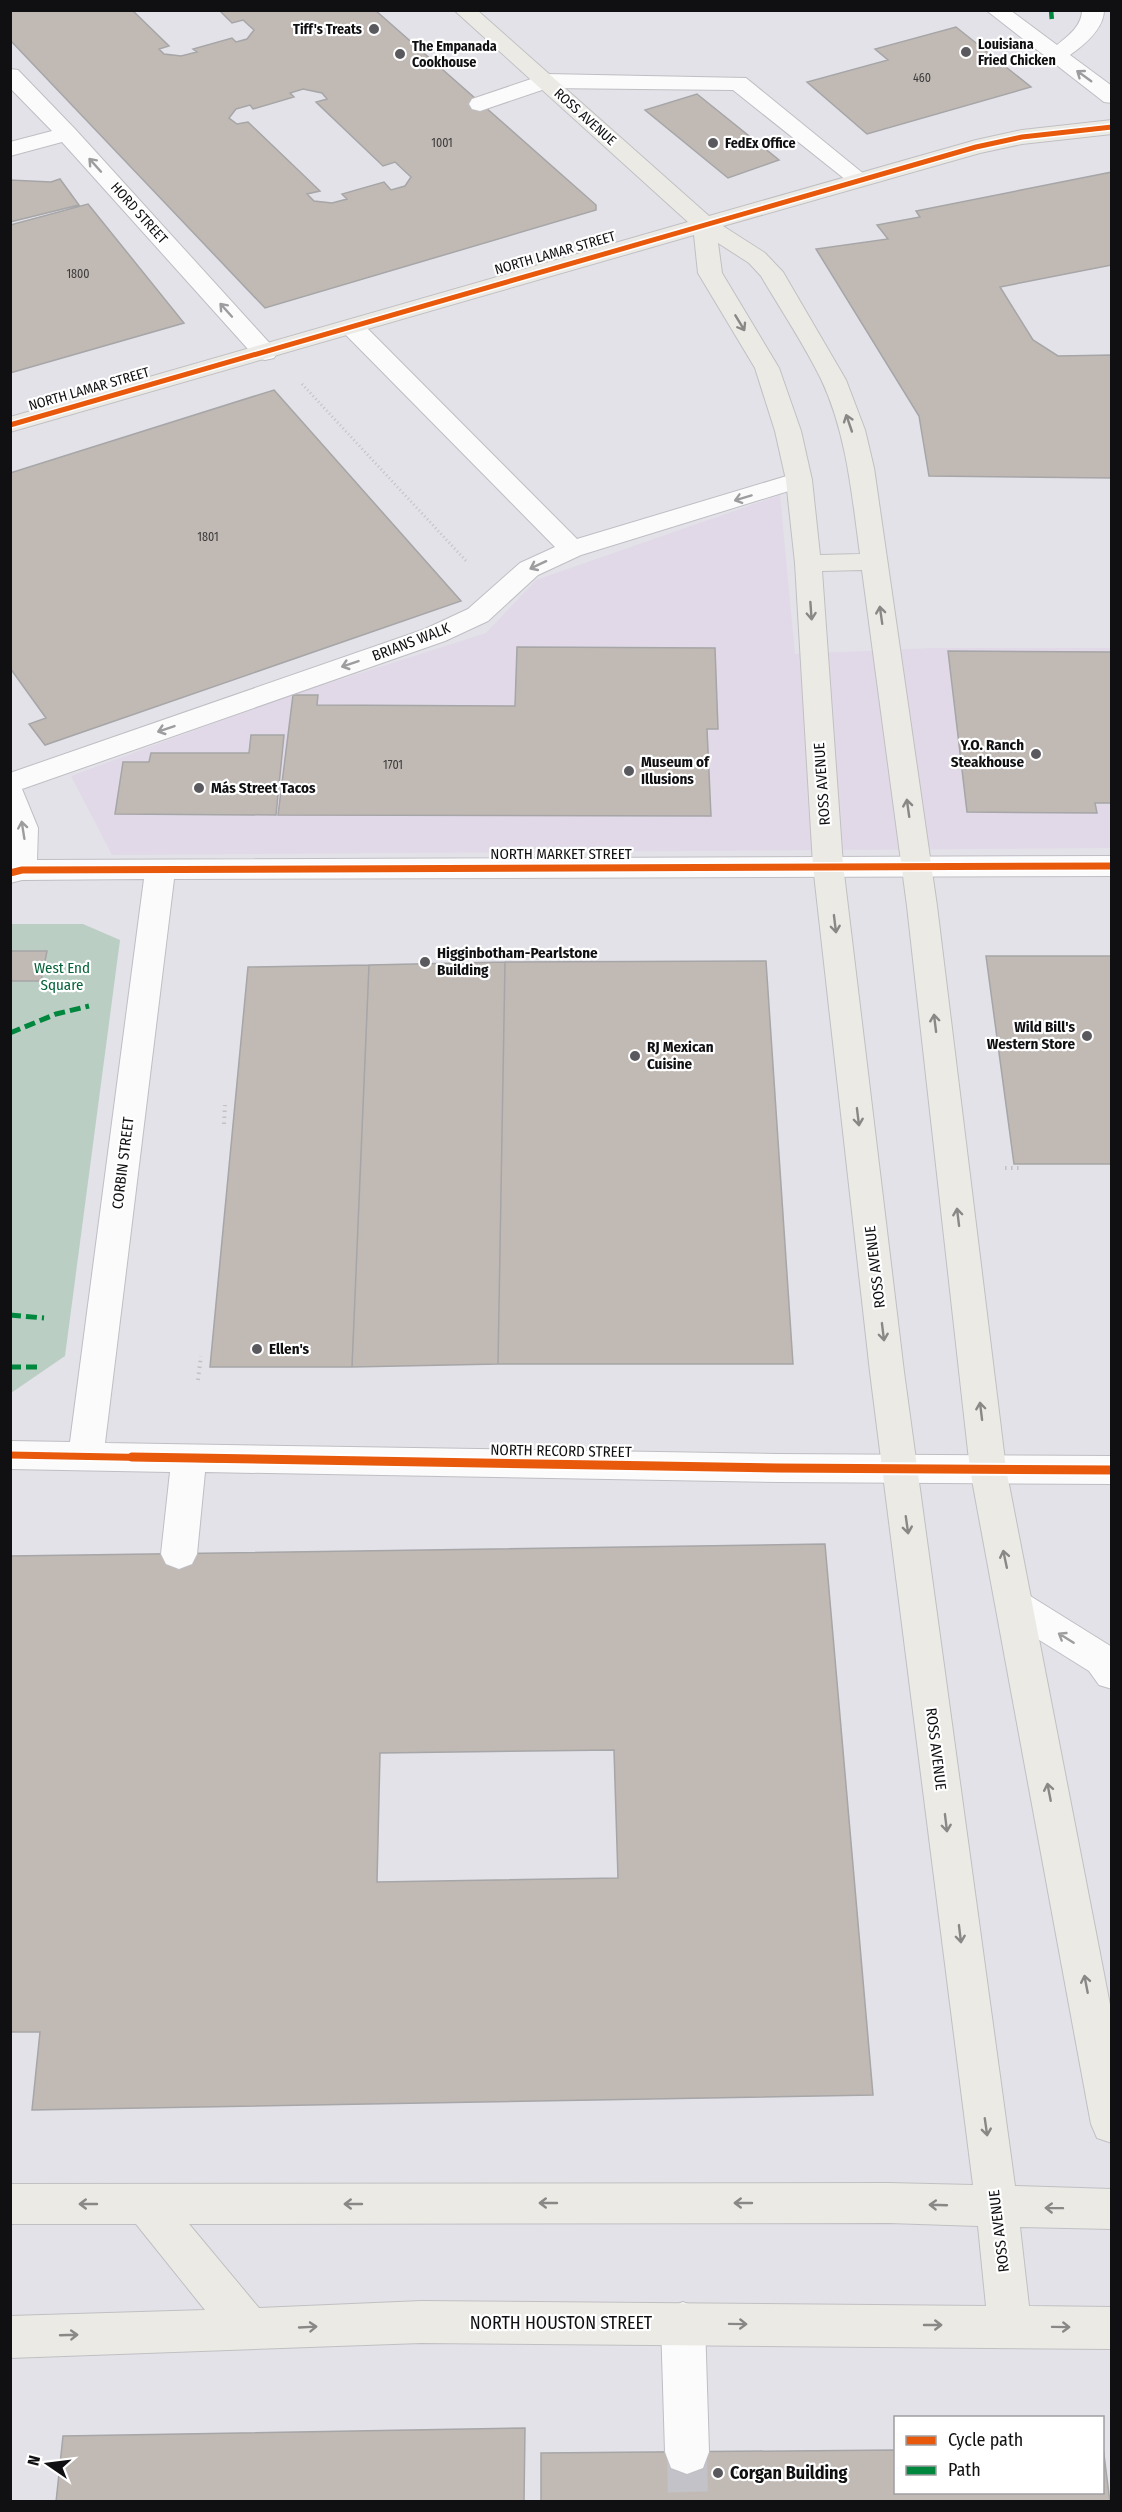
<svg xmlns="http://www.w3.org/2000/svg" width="1122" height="2512" font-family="'Fira Sans Condensed',sans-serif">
	<rect width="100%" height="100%" fill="#e3e2e8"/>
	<path fill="#e1d9e7" d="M 780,495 L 795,654 L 933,648 L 1111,648 L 1111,848 L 112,855 L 71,776 L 282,698 L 486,633 L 536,580 Z"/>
	<path fill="#bbcec4" d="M 11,924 L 83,924 L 120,940 L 65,1356 L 11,1393 Z"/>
	<path fill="#c1bab4" stroke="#a6a5a7" stroke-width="1.5" fill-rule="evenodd" d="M 10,10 L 132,10 L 169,46 L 159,49 L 164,54 L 181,56 L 197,52 L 193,49 L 232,38 L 236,42 L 247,39 L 254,30 L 243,20 L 232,23 L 219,10 L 375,10 L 596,205 L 596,210 L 265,308 L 10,40 ZM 303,89 L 322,93 L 327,99 L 316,102 L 383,166 L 395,162 L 411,177 L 405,186 L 391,190 L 384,182 L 342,194 L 347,199 L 332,203 L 314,201 L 307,194 L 320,191 L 248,122 L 237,124 L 229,118 L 236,109 L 250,105 L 253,109 L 294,97 L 290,93 Z
		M 956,27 L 1031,87 L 867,134 L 807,82 L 888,60 L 875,49 Z
		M 697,94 L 779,160 L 728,178 L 645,110 Z
		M 1112,172 L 1112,265 L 1000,287 L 1033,340 L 1058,356 L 1112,355 L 1112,478 L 929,476 L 919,416 L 816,249 L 888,239 L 877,225 L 920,217 L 916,211 Z
		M 60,179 L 79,205 L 10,222 L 10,180 L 51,182 Z
		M 88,204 L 184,323 L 10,373 L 10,225 Z
		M 274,390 L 461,601 L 45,745 L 29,724 L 46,718 L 10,668 L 10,473 Z
		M 517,647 L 715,648 L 718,729 L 707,729 L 711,816 L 278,815 L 293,695 L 318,695 L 317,705 L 515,706 Z
		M 948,651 L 1112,652 L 1112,803 L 1095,803 L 1097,813 L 967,812 Z
		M 251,735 L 284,735 L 276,815 L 115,814 L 123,762 L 149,762 L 151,753 L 249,753 Z
		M 10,951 L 47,951 L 41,981 L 10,981 Z
		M 986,956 L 1112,956 L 1112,1164 L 1014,1164 Z
		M 766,961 L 793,1364 L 498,1364 L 505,962 Z
		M 505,962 L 498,1364 L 352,1367 L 369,965 Z
		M 369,965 L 352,1367 L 210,1367 L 248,967 Z
		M 825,1544 L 873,2095 L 32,2110 L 40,2032 L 10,2032 L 10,1556 ZM 614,1750 L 618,1878 L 377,1882 L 380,1753 Z
		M 525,2428 L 524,2502 L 56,2502 L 63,2436 Z
		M 1103,2447 L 1110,2502 L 541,2502 L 541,2453 L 896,2450 L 896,2492 L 1102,2492 Z"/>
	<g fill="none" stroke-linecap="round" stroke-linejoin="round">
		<path stroke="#c3c2c8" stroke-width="40" stroke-dasharray="40 20" stroke-linecap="butt" d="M 687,2452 L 688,2502"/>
		<defs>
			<path id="minor" d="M 986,10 L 1010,10 L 1057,45 C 1068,36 1082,26 1082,10 L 1104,10 C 1104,29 1084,45 1070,55 L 1112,86 L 1112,103 L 1104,102 Z
				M 10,69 L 18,70 L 75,129 L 274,348 L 277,353 L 274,358 L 265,360 L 256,358 L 62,142 L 10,156 L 10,142 L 52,131 L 10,88 Z
				M 546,74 L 746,78 L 870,179 L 867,184 L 859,186 L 851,184 L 733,90 L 548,88 L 480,111 L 472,109 L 469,104 L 472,99 Z
				M 352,320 L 361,322 L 577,539 L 790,475 L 799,472 L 808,475 L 812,480 L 808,485 L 581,555 L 538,575 L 488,621 L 445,641 L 22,789 L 38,828 L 37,860 L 1112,856 L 1112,876 L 174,879 L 105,1443 L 778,1454 L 1112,1456 L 1112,1484 L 778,1482 L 205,1472 L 197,1554 L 192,1564 L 179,1569 L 166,1564 L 161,1554 L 170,1472 L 10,1469 L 10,1441 L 70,1442 L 144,879 L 22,880 L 10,883 L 10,773 L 425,629 L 468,609 L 520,563 L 555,547 L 343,332 L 340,327 L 343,322 Z
				M 1014,1590 L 1027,1594 L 1112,1647 L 1112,1689 L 1099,1685 L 1089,1671 L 1001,1616 L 996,1605 L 1001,1594 Z
				M 683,2302 L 698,2308 L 705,2323 L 709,2452 L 703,2468 L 687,2474 L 671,2468 L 665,2452 L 661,2323 L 668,2308 Z"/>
			<path id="major" d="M 454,10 L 477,10 L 709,216 L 976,140 L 1022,130 L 1112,120 L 1112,134 L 1022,144 L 980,153 L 723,226 L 765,253 L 783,272 L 846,380 L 865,430 L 874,468 L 937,906 L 1006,1469 L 1112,2015 L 1112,2143 L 1097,2138 L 1091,2124 L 970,1469 L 907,906 L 862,570 L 822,571 L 843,865 L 904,1372 L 1015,2186 L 1112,2189 L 1112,2229 L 1020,2227 L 1029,2306 L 1112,2307 L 1112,2349 L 421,2343 L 10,2358 L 10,2316 L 205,2310 L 136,2224 L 10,2224 L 10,2184 L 889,2183 L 973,2185 L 870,1372 L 813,865 L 795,563 L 786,480 L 775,431 L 755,368 L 698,273 L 694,235 L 10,432 L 10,417 L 688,222 ZM 718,243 L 749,263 L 761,276 C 781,310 804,344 821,379 C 847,434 852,496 860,554 L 820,555 L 812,480 L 801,431 L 779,368 L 722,273 ZM 889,2223 L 978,2226 L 986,2306 L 421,2301 L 259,2308 L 189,2224 Z"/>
		</defs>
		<use href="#minor" stroke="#bfbec3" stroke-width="2"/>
		<use href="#major" stroke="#c0c0c3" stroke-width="2"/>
		<path stroke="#c2c2c4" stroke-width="3" stroke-dasharray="1 3" stroke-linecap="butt" d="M 302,384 L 468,563"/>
		<path stroke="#c2c2c4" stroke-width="4" stroke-dasharray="1.5 4.5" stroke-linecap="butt" d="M 224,1124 L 225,1105
			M 1005,1168 L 1020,1168
			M 198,1380 L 201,1356"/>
		<use href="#minor" fill="#fbfbfc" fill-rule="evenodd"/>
		<use href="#major" fill="#eceae5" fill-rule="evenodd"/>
		<path stroke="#00873e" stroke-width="4.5" stroke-dasharray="9 4.5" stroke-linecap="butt" d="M 1051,10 L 1052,21"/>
		<path stroke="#00873e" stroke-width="5" stroke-dasharray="11 5" stroke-linecap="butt" d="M 10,1033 L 56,1014 L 89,1006
			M 10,1315 L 44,1318
			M 10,1367 L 37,1367"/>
		<defs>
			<path id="cycleway-far2" d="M 10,425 L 976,147 L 1022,137 L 1112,127"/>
			<path id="cycleway-far1" d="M 10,873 L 22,870 L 1112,866
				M 10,1455 L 220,1459"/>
			<path id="cycleway" d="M 132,1457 L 778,1468 L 1112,1470"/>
		</defs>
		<use href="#cycleway-far2" stroke="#fff" stroke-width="8"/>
		<use href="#cycleway-far1" stroke="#fff" stroke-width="10"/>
		<use href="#cycleway" stroke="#fff" stroke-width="13"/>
		<use href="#cycleway-far2" stroke="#e8590c" stroke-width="5"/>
		<use href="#cycleway-far1" stroke="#e8590c" stroke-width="7"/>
		<use href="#cycleway" stroke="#e8590c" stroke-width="9"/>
	</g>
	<defs><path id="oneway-shaft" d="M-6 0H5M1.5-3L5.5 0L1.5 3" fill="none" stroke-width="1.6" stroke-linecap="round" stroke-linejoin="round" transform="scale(1.5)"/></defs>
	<g stroke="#9d9d9f">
		<use href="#oneway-shaft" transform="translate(1084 76) rotate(-144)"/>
		<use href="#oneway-shaft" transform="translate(95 165) rotate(-132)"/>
		<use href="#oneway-shaft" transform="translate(226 310) rotate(-132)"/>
		<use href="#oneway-shaft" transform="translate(743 498) rotate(163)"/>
		<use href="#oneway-shaft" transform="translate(538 565) rotate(155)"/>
		<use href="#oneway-shaft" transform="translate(350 664) rotate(161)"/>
		<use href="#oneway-shaft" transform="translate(166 729) rotate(161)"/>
		<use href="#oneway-shaft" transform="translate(23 830) rotate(-99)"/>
		<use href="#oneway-shaft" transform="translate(1066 1638) rotate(-148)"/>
	</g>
	<g stroke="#898886">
		<use href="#oneway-shaft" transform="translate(740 323) rotate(59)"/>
		<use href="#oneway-shaft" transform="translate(849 423) rotate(-109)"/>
		<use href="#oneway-shaft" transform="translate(811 611) rotate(86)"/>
		<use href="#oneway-shaft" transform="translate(881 615) rotate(-98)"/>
		<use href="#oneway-shaft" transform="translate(908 808) rotate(-98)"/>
		<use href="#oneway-shaft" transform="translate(835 924) rotate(83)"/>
		<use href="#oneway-shaft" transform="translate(935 1023) rotate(-97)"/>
		<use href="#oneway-shaft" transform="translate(858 1117) rotate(83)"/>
		<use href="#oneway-shaft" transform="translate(958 1217) rotate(-97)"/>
		<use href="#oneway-shaft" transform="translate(883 1332) rotate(83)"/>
		<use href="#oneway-shaft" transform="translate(981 1411) rotate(-97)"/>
		<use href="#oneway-shaft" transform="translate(907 1525) rotate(82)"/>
		<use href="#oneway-shaft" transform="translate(1005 1559) rotate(-102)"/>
		<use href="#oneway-shaft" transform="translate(1049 1792) rotate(-101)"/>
		<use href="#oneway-shaft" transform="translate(946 1823) rotate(83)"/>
		<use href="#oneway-shaft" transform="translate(960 1934) rotate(83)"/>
		<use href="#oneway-shaft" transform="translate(1086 1984) rotate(-101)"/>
		<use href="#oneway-shaft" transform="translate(986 2127) rotate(82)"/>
		<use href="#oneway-shaft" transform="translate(548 2203) rotate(180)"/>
		<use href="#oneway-shaft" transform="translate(743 2203) rotate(180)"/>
		<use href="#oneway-shaft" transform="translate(88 2204) rotate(180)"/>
		<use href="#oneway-shaft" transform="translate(353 2204) rotate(180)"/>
		<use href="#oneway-shaft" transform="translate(938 2205) rotate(-178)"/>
		<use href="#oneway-shaft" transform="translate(1054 2208) rotate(-179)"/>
		<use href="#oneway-shaft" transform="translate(738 2324) rotate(1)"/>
		<use href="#oneway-shaft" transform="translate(933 2325)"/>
		<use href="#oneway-shaft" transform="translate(308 2327) rotate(-3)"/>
		<use href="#oneway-shaft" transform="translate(1061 2327) rotate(1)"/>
		<use href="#oneway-shaft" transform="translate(69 2335) rotate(-2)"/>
	</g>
	<g fill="#5a5a5e" stroke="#fff" stroke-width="2">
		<circle cx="374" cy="29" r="6"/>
		<circle cx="966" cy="52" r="6"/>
		<circle cx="400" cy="54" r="6"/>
		<circle cx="713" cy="143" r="6"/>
		<circle cx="1036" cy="754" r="6"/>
		<circle cx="629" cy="771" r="6"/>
		<circle cx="199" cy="788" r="6"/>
		<circle cx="425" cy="962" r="6"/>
		<circle cx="1087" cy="1036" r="6"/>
		<circle cx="635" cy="1056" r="6"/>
		<circle cx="257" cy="1349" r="6"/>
		<circle cx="718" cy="2473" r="6"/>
	</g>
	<g text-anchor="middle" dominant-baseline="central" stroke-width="4.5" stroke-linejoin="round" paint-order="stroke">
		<g font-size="12" fill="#3c3a3b">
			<text x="922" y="78">460</text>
			<text x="442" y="143">1001</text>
			<text x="78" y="274">1800</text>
			<text x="208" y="537">1801</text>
			<text x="393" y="765">1701</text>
		</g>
		<g font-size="14" font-weight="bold" fill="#101013" stroke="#fff" text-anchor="start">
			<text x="362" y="29" text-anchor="end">Tiff's Treats</text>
			<text x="978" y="44">Louisiana<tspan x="978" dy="16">Fried Chicken</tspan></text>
			<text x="412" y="46">The Empanada<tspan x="412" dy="16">Cookhouse</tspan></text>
			<text x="725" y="143">FedEx Office</text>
		</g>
		<g font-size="14" fill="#101013" stroke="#fff">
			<text transform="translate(585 117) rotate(42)">ROSS AVENUE</text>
			<text transform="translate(139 213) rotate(48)">HORD STREET</text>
			<text transform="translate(555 253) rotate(-16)">NORTH LAMAR STREET</text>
			<text transform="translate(89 389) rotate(-16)">NORTH LAMAR STREET</text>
		</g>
		<g font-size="15" fill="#101013" stroke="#fff">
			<text transform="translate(411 642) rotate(-21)">BRIANS WALK</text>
			<text transform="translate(822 784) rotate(-94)">ROSS AVENUE</text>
			<text x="561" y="854">NORTH MARKET STREET</text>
			<text transform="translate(123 1163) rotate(-83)">CORBIN STREET</text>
			<text transform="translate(875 1267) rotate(-97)">ROSS AVENUE</text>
			<text transform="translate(561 1451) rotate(1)">NORTH RECORD STREET</text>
			<text transform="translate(936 1749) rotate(83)">ROSS AVENUE</text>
			<text transform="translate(999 2231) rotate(-97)">ROSS AVENUE</text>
		</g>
		<g font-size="15" font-weight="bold" fill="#101013" stroke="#fff" text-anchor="start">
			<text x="1024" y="745" text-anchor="end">Y.O. Ranch<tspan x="1024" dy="17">Steakhouse</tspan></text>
			<text x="641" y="762">Museum of<tspan x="641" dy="17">Illusions</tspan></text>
			<text x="211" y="788">Más Street Tacos</text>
			<text x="437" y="953">Higginbotham-Pearlstone<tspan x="437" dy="17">Building</tspan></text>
			<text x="1075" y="1027" text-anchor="end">Wild Bill's<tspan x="1075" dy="17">Western Store</tspan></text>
			<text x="647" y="1047">RJ Mexican<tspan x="647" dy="17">Cuisine</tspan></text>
			<text x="269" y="1349">Ellen's</text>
		</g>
		<g font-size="15" fill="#056339" stroke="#fff">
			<text x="62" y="968">West End<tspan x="62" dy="17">Square</tspan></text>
		</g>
		<g font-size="18" fill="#101013" stroke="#fff">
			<text x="561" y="2323">NORTH HOUSTON STREET</text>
		</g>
		<g font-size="18" font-weight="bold" fill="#101013" stroke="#fff" text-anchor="start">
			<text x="730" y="2473">Corgan Building</text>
		</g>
	</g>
	<rect width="1122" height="2512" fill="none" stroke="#101013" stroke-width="24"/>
	<rect x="894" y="2416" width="210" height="78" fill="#ffffff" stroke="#9f9fa1" stroke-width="1.5"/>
	<rect x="906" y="2436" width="30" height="9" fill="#e8590c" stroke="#9f9fa1" stroke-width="1.5"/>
	<text x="948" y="2446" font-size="18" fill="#101013">Cycle path</text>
	<rect x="906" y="2466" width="30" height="9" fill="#00873e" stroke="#9f9fa1" stroke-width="1.5"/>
	<text x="948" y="2476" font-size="18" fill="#101013">Path</text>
	<g transform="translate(48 2464) rotate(284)" stroke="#ffffff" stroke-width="4.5" paint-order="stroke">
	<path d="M0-4.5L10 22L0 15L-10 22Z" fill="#101013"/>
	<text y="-9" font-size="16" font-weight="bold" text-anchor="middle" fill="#101013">N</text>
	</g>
</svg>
